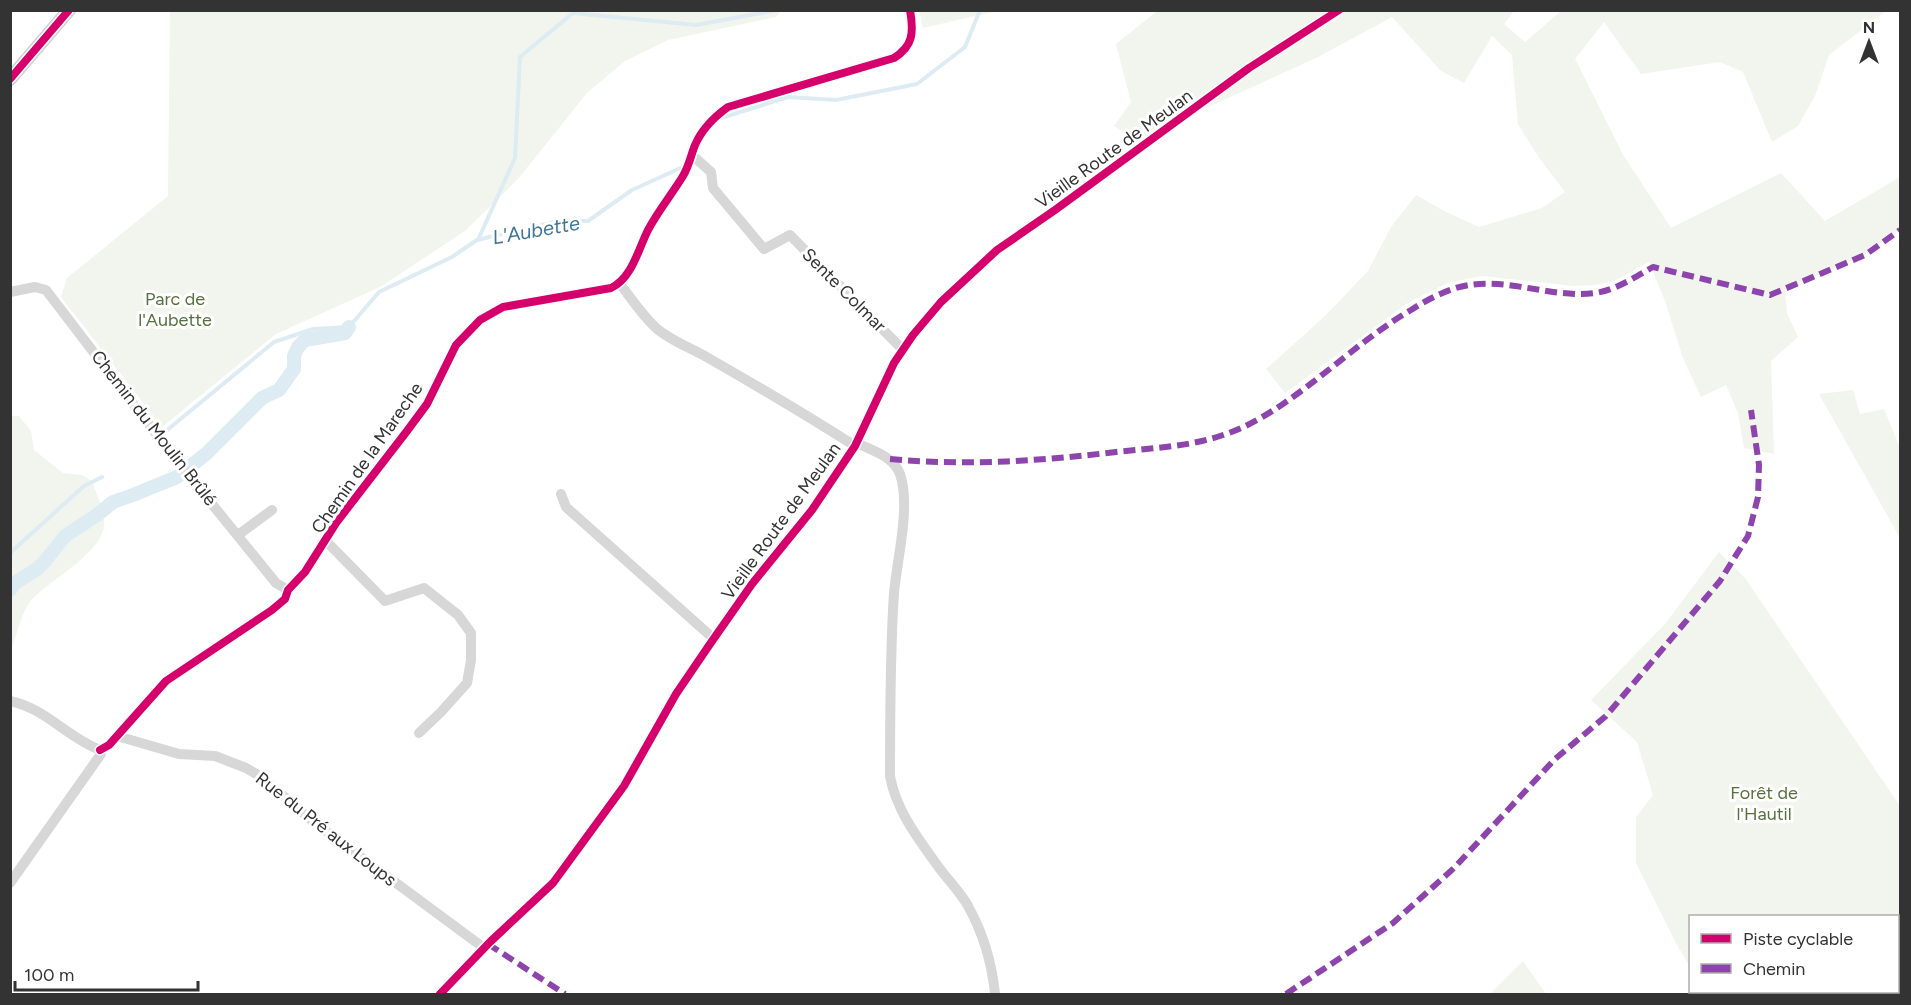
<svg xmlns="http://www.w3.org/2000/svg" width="1911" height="1005" font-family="Figtree,sans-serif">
	<rect width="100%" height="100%" fill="#fff"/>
	<path fill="#f1f5ed" d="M 919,10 L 997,10 L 997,11 L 923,28 Z
		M 170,11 L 170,10 L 781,11 L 776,17 L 668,40 L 625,61 L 587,93 L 518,179 L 465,231 L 380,287 L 276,334 L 162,427 L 61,297 L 67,278 L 168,196 Z
		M 1157,11 L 1514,11 L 1504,24 L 1525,42 L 1561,11 L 1886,11 L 1829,55 L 1815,96 L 1798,126 L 1772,142 L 1743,72 L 1720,62 L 1641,74 L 1604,22 L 1575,59 L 1622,153 L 1671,228 L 1781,173 L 1825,221 L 1900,177 L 1900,230 L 1865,255 L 1785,289 L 1787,313 L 1798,337 L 1771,361 L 1774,454 L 1744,448 L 1738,413 L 1726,385 L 1701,397 L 1683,358 L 1665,301 L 1649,262 L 1614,281 L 1595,285 L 1573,286 L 1482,276 L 1447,283 L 1406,304 L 1285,393 L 1266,369 L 1325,316 L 1368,271 L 1391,227 L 1416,195 L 1444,211 L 1479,227 L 1542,208 L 1565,192 L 1540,159 L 1518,125 L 1512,55 L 1492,36 L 1464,83 L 1441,71 L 1392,17 L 1318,57 L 1136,140 L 1114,126 L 1131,102 L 1116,44 Z
		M 1853,390 L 1860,414 L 1884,409 L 1900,448 L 1900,538 L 1819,394 Z
		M 11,416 L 19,416 L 31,431 L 34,450 L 63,473 L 82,475 L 92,481 C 96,493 103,507 104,520 C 108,552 47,580 29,603 C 22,612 16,638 11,650 Z
		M 1719,552 L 1745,578 L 1900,806 L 1900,994 L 1708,994 L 1706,992 L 1898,992 L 1898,916 L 1690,916 L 1690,967 L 1676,943 L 1636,863 L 1636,817 L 1653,795 L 1637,742 L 1591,700 L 1665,624 Z
		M 1523,961 L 1546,994 L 1490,994 Z"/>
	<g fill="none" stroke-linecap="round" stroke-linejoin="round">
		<path stroke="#ddebf3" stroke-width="4" d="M 718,119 L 788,97 L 836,100 L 917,84 L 965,47 L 980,10
			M 478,240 L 515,158 L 520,57 L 573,13 L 696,25 L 777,10
			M 166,431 L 274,342 L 313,329 L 349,327 L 379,292 L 452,257 L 477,240 L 558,221 L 588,221 L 632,190 L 685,166
			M 10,553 L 84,486 L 102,477"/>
		<path stroke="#ddebf3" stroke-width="14" d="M 10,590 L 15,583 L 37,569 L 45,561 L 65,536 L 97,515 L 113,502 L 133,495 L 177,477 L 207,453 L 262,398 L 279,390 L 294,369 L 294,356 L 298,347 L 305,340 L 345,333 L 349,327"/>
		<path stroke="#d7d7d7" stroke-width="10" d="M 692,155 L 711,172 L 713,188 L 764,249 L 790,235 L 903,350
			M 620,284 C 631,298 641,314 655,327 C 670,341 692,348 710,359 C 759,387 808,416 855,446
			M 10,292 L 35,287 L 46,290 L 173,456 L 276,583 L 288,590
			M 857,443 C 873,451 893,456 900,474 C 911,506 897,559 894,593 C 890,653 890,715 890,776 C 896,811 920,841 940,869 C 949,881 961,893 968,906 C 983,933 992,964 995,994
			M 561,494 L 566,507 L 714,639
			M 238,535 L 272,510
			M 326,541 L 385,601 L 424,588 L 458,615 L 471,633 L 471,660 L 467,683 L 441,712 L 419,733
			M 10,701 C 45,708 68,738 100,750
			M 117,736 L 179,754 L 215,756 L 246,768 L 263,778 L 311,820 L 484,948
			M 100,750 L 109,745 L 166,681 L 272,610 L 285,599 L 288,590 L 305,572 L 336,523 L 407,431 L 427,404 L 456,345 L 480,320 L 503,307 L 611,288 C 632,278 638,250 648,230 C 658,211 672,194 683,176 C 689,166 691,155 695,145 C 702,129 714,117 728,107 L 894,58 C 913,46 914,33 910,10
			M 10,883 L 101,754 L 100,750
			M 440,994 L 490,942 L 553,883 L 624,786 L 676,694 L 710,644 L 752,584 L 812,510 L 855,446 L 894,363 L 913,335 L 941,302 L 997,250 L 1055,210 L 1249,68 L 1339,10"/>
		<path stroke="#d0d0d0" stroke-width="14" d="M 10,79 L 69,10"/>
		<path stroke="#8e44ad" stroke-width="6" stroke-dasharray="12 6" stroke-linecap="butt" d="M 890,459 C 968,466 1039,461 1116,452 C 1152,448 1188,447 1223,435 C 1245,428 1265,416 1283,404 C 1327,374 1365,337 1411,310 C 1425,301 1440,293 1456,288 C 1502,274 1548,299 1595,293 C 1616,290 1635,277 1653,267 L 1770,295 L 1865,255 L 1900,230
			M 488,944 L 565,994
			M 1286,994 L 1393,923 L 1454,868 L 1555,759 L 1606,716 L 1720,581 L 1748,536 L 1758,497 L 1759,465 L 1751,410"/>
		<defs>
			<path id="cycleway" d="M 10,79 L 69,10
				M 100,750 L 109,745 L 166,681 L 272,610 L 285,599 L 288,590 L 305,572 L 336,523 L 407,431 L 427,404 L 456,345 L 480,320 L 503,307 L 611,288 C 632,278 638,250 648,230 C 658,211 672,194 683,176 C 689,166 691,155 695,145 C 702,129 714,117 728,107 L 894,58 C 913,46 914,33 910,10
				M 440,994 L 490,942 L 553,883 L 624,786 L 676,694 L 710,644 L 752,584 L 812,510 L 855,446 L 894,363 L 913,335 L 941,302 L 997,250 L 1055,210 L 1249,68 L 1339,10"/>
		</defs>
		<use href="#cycleway" stroke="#fff" stroke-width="11"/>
		<use href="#cycleway" stroke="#d6006c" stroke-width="8"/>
	</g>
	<g text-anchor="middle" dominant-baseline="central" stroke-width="6" stroke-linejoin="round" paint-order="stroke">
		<g font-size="18" fill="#333" stroke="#fff">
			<text transform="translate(1114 149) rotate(-36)">Vieille Route de Meulan</text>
			<text transform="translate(844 290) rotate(45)">Sente Colmar</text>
			<text transform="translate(154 428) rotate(52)">Chemin du Moulin Brûlé</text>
			<text transform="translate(367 458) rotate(-55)">Chemin de la Mareche</text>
			<text transform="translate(781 521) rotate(-54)">Vieille Route de Meulan</text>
			<text transform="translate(326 829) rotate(38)">Rue du Pré aux Loups</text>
		</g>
		<g font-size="18" fill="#56703f" stroke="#fff">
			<text x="175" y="299">Parc de<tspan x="175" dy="21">l'Aubette</tspan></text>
			<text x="1764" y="793">Forêt de<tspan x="1764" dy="21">l'Hautil</tspan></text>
		</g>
		<g font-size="20" font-style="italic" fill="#3f7597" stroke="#fff">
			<text transform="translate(536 230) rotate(-10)">L'Aubette</text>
		</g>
	</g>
	<rect width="1911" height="1005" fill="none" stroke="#333333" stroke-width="24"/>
	<rect x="1689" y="915" width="210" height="78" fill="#ffffff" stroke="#adadad" stroke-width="1.5"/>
	<rect x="1701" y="934" width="30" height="9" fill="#d6006c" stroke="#adadad" stroke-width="1.5"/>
	<text x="1743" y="945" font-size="18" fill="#333333">Piste cyclable</text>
	<rect x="1701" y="964" width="30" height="9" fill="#8e44ad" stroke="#adadad" stroke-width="1.5"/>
	<text x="1743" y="975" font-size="18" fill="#333333">Chemin</text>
	<g transform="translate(1869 42)" stroke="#ffffff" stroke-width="4.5" paint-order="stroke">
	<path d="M0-4.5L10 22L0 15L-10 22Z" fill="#333333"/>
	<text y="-9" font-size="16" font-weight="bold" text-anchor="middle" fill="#333333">N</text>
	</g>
	<path d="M15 981v9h183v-9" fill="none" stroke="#333333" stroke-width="3"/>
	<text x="24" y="981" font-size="18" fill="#333333" stroke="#ffffff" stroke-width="4.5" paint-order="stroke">100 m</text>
</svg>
